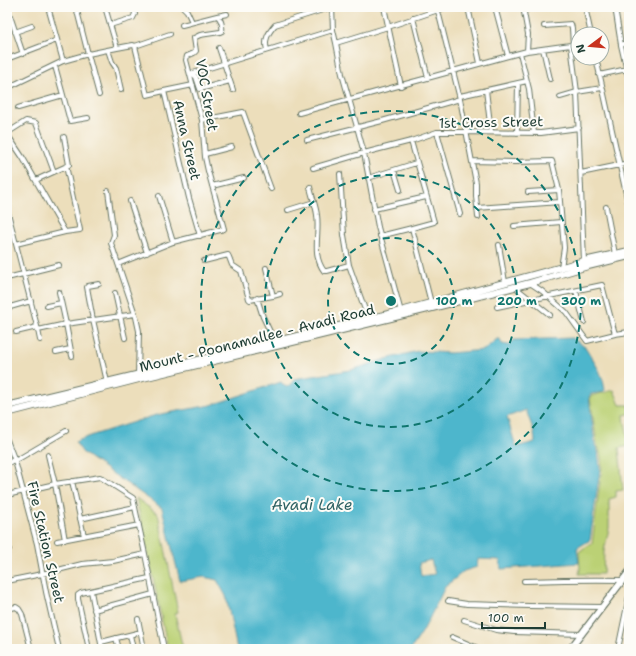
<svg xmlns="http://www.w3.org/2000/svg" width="636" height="656" font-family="'Shantell Sans',sans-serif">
	<rect width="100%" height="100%" fill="#fdfcf7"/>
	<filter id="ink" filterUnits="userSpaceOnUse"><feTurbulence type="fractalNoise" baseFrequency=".025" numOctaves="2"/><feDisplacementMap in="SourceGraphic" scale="8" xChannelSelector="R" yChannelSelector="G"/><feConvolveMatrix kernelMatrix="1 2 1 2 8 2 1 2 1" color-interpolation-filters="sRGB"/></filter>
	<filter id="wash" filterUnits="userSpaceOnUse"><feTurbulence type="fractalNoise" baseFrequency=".012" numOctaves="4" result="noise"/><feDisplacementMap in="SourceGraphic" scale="16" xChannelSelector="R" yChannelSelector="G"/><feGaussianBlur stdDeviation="0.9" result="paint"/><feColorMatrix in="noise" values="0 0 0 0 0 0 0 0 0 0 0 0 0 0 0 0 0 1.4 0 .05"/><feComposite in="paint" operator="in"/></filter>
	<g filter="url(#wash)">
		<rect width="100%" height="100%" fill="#ecdebb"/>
		<path fill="#bbd175" stroke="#6d8754" d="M 614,390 L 620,405 L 629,405 L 629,414 L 624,415 C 624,425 629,435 629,446 L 619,448 L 623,490 L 616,491 L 616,497 L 609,499 L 609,528 L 604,551 L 603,574 L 579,574 L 580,570 L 579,552 L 584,548 L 592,544 L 600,481 C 603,470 602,455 597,444 L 590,398 L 591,396 Z
			M 136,498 L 158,514 L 178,612 L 175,614 L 183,649 L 168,649 Z"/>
		<path fill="#4db6cc" stroke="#367a80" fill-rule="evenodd" d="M 573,338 L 586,348 L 599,370 L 603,380 L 605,390 L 603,392 L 591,394 L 589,397 L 595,445 L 598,451 L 600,469 L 590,540 L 577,548 L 579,563 L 501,569 L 500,560 L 478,559 L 477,567 L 464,571 L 445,587 L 423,631 L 411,649 L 237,649 L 226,596 L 217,580 L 204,577 L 180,581 L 162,508 L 83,453 L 75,442 L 90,436 L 156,415 L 211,405 L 281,382 L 286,387 L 291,385 L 294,379 L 351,370 L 386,359 L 418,351 L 450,353 L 484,350 L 497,339 L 500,339 L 502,344 L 509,345 L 514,340 ZM 526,410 L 534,432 L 535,442 L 516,447 L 507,417 ZM 431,560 L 435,574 L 421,576 L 419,563 Z"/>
	</g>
	<g filter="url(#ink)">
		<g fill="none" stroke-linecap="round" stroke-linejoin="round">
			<defs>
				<path id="street" d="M 7,7 L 23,54
					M 48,7 L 63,61 L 88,54 L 99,95
					M 76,7 L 88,54 L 117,48
					M 105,7 L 117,48 L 133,45 L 135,46 L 170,34
					M 183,7 L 187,11 L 192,22
					M 332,7 L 333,30 L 336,43 L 342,74 L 357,127 L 364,153 L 378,227 L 401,312
					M 384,7 L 401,86
					M 437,7 L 460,99 L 476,183 L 476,196 L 478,217
					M 468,7 L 480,63
					M 495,7 L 508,56
					M 523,7 L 528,34 L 527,51
					M 585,7 L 591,34
					M 615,7 L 621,45 L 629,80
					M 524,10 L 539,7
					M 217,16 L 227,14
					M 413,18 L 428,78
					M 110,25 L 133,18 L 135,14 L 133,7
					M 544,26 L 571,24 L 572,28 L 573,45
					M 15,32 L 32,26
					M 336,43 L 388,27 L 447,7
					M 621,45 L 629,42
					M 135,46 L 147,95 L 164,91 L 189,198 L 200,236
					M 219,48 L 233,90
					M 543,49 L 550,79
					M 108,50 L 112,62 L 116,68 L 121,90
					M 267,50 C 264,40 268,33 275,25 L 332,7
					M 520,53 L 529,89 L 534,133
					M 596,58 L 629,207
					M 7,59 L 57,40
					M 55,66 L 63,95 L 70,121 L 88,118
					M 192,73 L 196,77 L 200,89 L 230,81
					M 193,73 L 333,30
					M 599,75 L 627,69
					M 7,88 L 63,61
					M 486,90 L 491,132
					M 164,91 L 193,85
					M 460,96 L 527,81
					M 560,97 L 577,92 L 571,45
					M 18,108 L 63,95
					M 299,113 L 508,56 L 527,51 L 578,44
					M 202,120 L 243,112 L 271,189
					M 437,132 L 460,214
					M 7,133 L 26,121 L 36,123 L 54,172
					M 517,133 L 518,83
					M 7,134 L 23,158 L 65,232 L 16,244
					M 307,140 L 382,121 L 460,99
					M 411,141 L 434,222 L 412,228
					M 205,154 L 232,147
					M 472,161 L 515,162 L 552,161 L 559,190 L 564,248 L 561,268
					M 313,168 L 364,153 L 411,141 L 437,132 L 467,132 L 541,133 L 579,128
					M 394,170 L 400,190
					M 581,173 L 629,163
					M 340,174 L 344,235 L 349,265
					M 368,178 L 416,163
					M 36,180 L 69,165 L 64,137
					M 212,186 L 244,178
					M 310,187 C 312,197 316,206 317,215 C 320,235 311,253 324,271 L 327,271 L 349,265 L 368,318
					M 108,191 L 114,235 L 111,243 L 136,317 L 139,331 L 138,377
					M 528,192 L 559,190
					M 159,196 L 173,242
					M 130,201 L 147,253
					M 606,207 L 615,254
					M 477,208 L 560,202
					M 7,209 L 38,330 L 66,324 L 72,356
					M 374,209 L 426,197
					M 288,210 L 314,202
					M 514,226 L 561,222
					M 65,232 L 80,230 L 66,166
					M 380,236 L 412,228 L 431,303
					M 499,245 L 505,282
					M 204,261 L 228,255 L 229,257 L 232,265 L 241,271 L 249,299 L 250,300 L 273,296 L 266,268
					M 584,261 L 577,92 L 602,88
					M 118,264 L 173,242 L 224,229 L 208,171 L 205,157 L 202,120 L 186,60 L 187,56 L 194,53 L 196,51 L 194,38 L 200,35 L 220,32 L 222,31 C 223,27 221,18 217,16 L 182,25
					M 7,278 L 59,265
					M 530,283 L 542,291 L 566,312 L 587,341 L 615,334
					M 99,284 L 88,286 L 87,287 L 93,320 L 107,382
					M 515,287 L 550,315
					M 576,291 L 584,322
					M 59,292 L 66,324 L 135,314
					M 115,293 L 125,338
					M 273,296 L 280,294
					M 257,298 L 263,317 L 275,342
					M 47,306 L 61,303
					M 10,307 L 31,301
					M 497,307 L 602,285 L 615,334 L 629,332
					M 38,330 L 40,340
					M 16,332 L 37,327
					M 56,352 L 70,349
					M 7,440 L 15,461 L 37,544 L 46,592 L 59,649
					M 48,455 L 55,484 L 65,540
					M 15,461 L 66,431
					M 7,464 L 15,459
					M 72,481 L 84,536
					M 7,495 L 55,484 L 100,477 L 133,498 L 145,554
					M 80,519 L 135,507
					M 7,540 L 9,549 L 7,550
					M 57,541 L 139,525
					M 7,581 L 42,574 L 82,564 L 113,561 L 145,554 L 164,649
					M 524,581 C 557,580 589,579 623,580
					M 91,591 L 102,649
					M 448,601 L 467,604 L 529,606 L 602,607
					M 7,609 L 16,607 L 19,609 L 22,614 L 31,649
					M 94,610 L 153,594
					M 138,619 L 144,649
					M 464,620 L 496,630 L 514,632 L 582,634
					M 130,635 L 133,649
					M 452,637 L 480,649
					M 116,638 L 119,649
					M 7,641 L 9,649
					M 101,642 L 141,632
					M 89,649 L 78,599 L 78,595 L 81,593 L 149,578
					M 618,649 L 629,596"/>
				<path id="secondary" d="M 570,649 L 629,572"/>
				<path id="primary" d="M 7,406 L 401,311 L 584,261 L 629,251
					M 7,413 L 139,379 L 276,346 L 432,308 L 530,283 L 588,266 L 629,256"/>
			</defs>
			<use href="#street" stroke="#677563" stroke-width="6"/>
			<use href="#secondary" stroke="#677563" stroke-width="8"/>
			<use href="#primary" stroke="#677563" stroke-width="8"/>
			<use href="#street" stroke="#fff" stroke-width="4"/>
			<use href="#secondary" stroke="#fff" stroke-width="5.5"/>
			<use href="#primary" stroke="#fff" stroke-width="6"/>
		</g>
	</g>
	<g fill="none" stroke="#0f766e" stroke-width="2" stroke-dasharray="7 5">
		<circle cx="391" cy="301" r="63"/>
		<circle cx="391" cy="301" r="126"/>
		<circle cx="391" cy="301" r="190"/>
	</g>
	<g text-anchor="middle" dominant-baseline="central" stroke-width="4" stroke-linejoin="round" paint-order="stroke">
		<g font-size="14" fill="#1f3d34" stroke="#fdfcf7">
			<text transform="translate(207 95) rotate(80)">VOC Street</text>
			<text transform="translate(491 122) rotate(-1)">1st Cross Street</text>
			<text transform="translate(187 140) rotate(77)">Anna Street</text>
			<text transform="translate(257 338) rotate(-14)">Mount - Poonamallee - Avadi Road</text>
			<text transform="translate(46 542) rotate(77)">Fire Station Street</text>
		</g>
		<g font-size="15" font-style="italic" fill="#2d6162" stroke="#fdfcf7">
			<text x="312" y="505">Avadi Lake</text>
		</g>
	</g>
	<circle cx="391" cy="301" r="6" fill="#0f766e" stroke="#fdfcf7" stroke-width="2"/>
	<g font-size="12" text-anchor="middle" font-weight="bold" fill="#0f766e" stroke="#fdfcf7" stroke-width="4" stroke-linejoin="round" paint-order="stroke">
		<text x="454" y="305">100 m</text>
		<text x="517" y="305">200 m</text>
		<text x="581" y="305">300 m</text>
	</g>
	<rect width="636" height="656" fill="none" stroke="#fdfcf7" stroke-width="24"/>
	<g transform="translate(590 46) rotate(254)"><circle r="19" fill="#fdfcf7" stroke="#a4b0a9"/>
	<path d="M0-3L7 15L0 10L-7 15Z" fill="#c8321e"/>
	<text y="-6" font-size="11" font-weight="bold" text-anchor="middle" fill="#1f3d34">N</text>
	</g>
	<path d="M482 622v6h63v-6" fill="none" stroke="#1f3d34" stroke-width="2"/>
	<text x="488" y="622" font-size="12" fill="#1f3d34" stroke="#fdfcf7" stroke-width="3" paint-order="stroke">100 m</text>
</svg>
